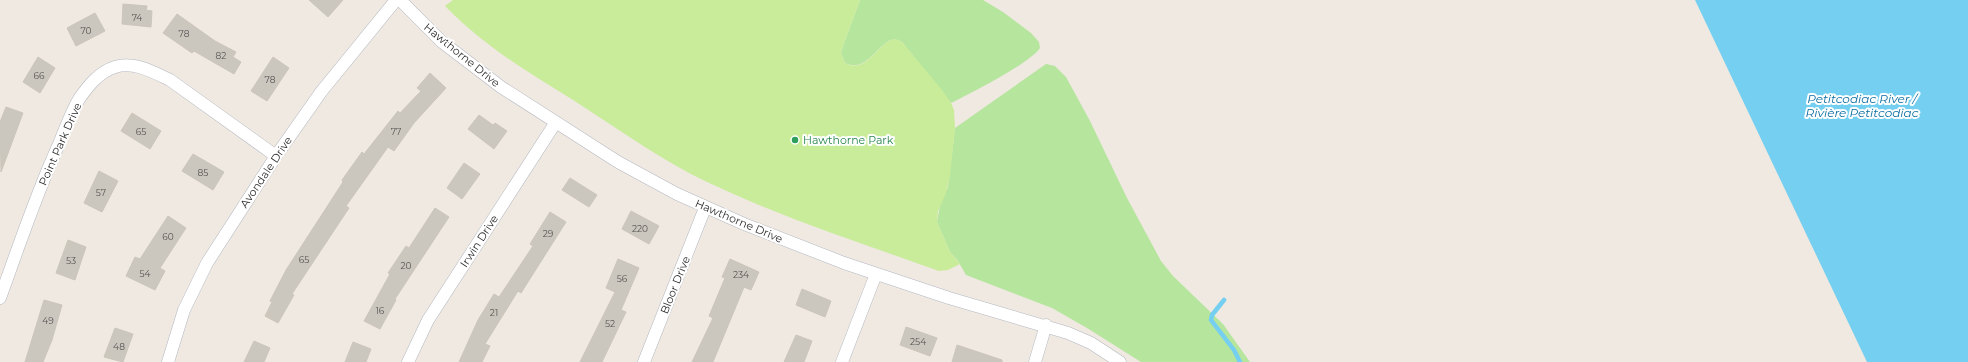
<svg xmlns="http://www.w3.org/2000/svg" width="1968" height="362" font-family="Montserrat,sans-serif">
	<rect width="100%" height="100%" fill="#efe9e1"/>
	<path fill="#b6e59e" d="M 860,0 L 983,0 L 1003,12 L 1031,33 L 1039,42 L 1040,48 C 1030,63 970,94 951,103 L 902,42 C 882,28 871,76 845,63 L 841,53 L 843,46 Z
		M 1046,64 L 1055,66 L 1066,77 L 1090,121 L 1127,198 L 1161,261 L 1173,276 L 1223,324 L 1250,362 L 1141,362 L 1087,328 L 1052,308 L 966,275 L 958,261 L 950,252 L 937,222 L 940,205 L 948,187 L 955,128 Z"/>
	<path fill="#c9ec9a" d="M 453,0 L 860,0 L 843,46 L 841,53 L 845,63 C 871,77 882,28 902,42 L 942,90 L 951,103 L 954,110 L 955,128 L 950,176 L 946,193 L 938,211 L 937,222 L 950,252 L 960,264 L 948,270 L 939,271 C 864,244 788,220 716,186 C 666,164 620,130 573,100 C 526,71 484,46 445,6 Z"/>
	<path fill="#75cff0" d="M 1695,0 L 1968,0 L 1968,362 L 1867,362 Z"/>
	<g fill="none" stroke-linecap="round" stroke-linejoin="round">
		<path stroke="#75cff0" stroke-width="4.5" d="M 1224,300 L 1212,315 L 1211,320 L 1234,350 L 1240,362"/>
	</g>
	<path fill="#cbc7bf" stroke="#cbc5ba" d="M 309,0 L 343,0 L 328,17 Z
		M 123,4 L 147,6 L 146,10 L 152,11 L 151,27 L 122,24 Z
		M 95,13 L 105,31 L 76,46 L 67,28 Z
		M 177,14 L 215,41 L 236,52 L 233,57 L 241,62 L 234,74 L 194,51 L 192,53 L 163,33 Z
		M 38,57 L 55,68 L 40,93 L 23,82 Z
		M 273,57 L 289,68 L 267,101 L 251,91 Z
		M 430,73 L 446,88 L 414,123 L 394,151 L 388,147 L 346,206 L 349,208 L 292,294 L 294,295 L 278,323 L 265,316 L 272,302 L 270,301 L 286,270 L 343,182 L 342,180 L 362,152 L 364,154 L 398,111 L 400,113 L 421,91 L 417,88 Z
		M 6,107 L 23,113 L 1,172 L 0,122 Z
		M 132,113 L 161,131 L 150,149 L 121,131 Z
		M 479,115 L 493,125 L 495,123 L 507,131 L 494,149 L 468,129 Z
		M 193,154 L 224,172 L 213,190 L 182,171 Z
		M 464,163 L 480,174 L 462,199 L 447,188 Z
		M 99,171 L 118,181 L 102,212 L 84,203 Z
		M 570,178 L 597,195 L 589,207 L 562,190 Z
		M 435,208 L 449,217 L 395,299 L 396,300 L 380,329 L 364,321 L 390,274 L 388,273 L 406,246 L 409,248 Z
		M 631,211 L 659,226 L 649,244 L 622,229 Z
		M 550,212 L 566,222 L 521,293 L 518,291 L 485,344 L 490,346 L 482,362 L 459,362 L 478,320 L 494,294 L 499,297 L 533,246 L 530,244 Z
		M 168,216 L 186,228 L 160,268 L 165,271 L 155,290 L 126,276 L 135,257 L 140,259 Z
		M 68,240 L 86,247 L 75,280 L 56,273 Z
		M 618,259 L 639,268 L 621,310 L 626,312 L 602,362 L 580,362 L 615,292 L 606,288 Z
		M 730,259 L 759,272 L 751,290 L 744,287 L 713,362 L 692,362 L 713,318 L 709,316 L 725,278 L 722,277 Z
		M 802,289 L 831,301 L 825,317 L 796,305 Z
		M 44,300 L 62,305 L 52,340 L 43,362 L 25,362 Z
		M 906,327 L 937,338 L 930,356 L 900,345 Z
		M 115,328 L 133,334 L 123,362 L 104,357 Z
		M 796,335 L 812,341 L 804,362 L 784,362 Z
		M 254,341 L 270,348 L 264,362 L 244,362 Z
		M 353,342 L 371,349 L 366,362 L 345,362 Z
		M 957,345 L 1002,360 L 1002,362 L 952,362 Z"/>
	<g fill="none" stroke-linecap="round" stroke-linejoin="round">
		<defs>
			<path id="minor" d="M 400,0 L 442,42 L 501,87 L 618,162 L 677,194 L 744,224 L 844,263 L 949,298 L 1068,333 L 1091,343 L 1120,362
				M 0,298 C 19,246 36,194 59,144 C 65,129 71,113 79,99 C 88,86 99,72 115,67 C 134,61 153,72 170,80 L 276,156
				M 168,362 L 184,310 L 207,263 L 276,156 L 321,92 L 396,0
				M 408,362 L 428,320 L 556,122
				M 644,362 L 705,208
				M 842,362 L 876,274
				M 1035,362 L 1046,325"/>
		</defs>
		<use href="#minor" stroke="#b4b7c1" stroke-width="13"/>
		<use href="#minor" stroke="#fff" stroke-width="12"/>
	</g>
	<circle fill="#2e9e5b" stroke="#fff" stroke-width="1.5" cx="795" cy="140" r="4"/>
	<g text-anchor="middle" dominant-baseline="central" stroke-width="4" stroke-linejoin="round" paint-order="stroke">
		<g font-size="9" fill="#555452">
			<text x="137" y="17">74</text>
			<text x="86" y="30">70</text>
			<text x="184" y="33">78</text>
			<text x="221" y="55">82</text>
			<text x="39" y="75">66</text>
			<text x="270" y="79">78</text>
			<text x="141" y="131">65</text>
			<text x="396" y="131">77</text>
			<text x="203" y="172">85</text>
			<text x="101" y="192">57</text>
			<text x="640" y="228">220</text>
			<text x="548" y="233">29</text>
			<text x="168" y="236">60</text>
			<text x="304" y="259">65</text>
			<text x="71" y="260">53</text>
			<text x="406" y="265">20</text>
			<text x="145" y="273">54</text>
			<text x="741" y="274">234</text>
			<text x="622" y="278">56</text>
			<text x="380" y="310">16</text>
			<text x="494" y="312">21</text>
			<text x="48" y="320">49</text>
			<text x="610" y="323">52</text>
			<text x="918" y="341">254</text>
			<text x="119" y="346">48</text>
		</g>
		<g font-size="11" fill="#2e2e2e" stroke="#fff">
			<text transform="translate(462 55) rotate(39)">Hawthorne Drive</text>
			<text transform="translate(60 144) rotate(-66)">Point Park Drive</text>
			<text transform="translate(266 172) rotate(-56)">Avondale Drive</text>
			<text transform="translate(739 221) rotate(23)">Hawthorne Drive</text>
			<text transform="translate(479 241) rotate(-57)">Irwin Drive</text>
			<text transform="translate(675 285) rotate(-68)">Bloor Drive</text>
		</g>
		<g font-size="11" fill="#27864d" stroke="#fff" text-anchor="start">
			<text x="803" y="140">Hawthorne Park</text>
		</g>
		<g font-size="12" font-style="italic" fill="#0d6fa3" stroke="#fff">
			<text x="1862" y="98">Petitcodiac River /<tspan x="1862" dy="14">Rivière Petitcodiac</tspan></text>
		</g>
	</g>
</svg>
